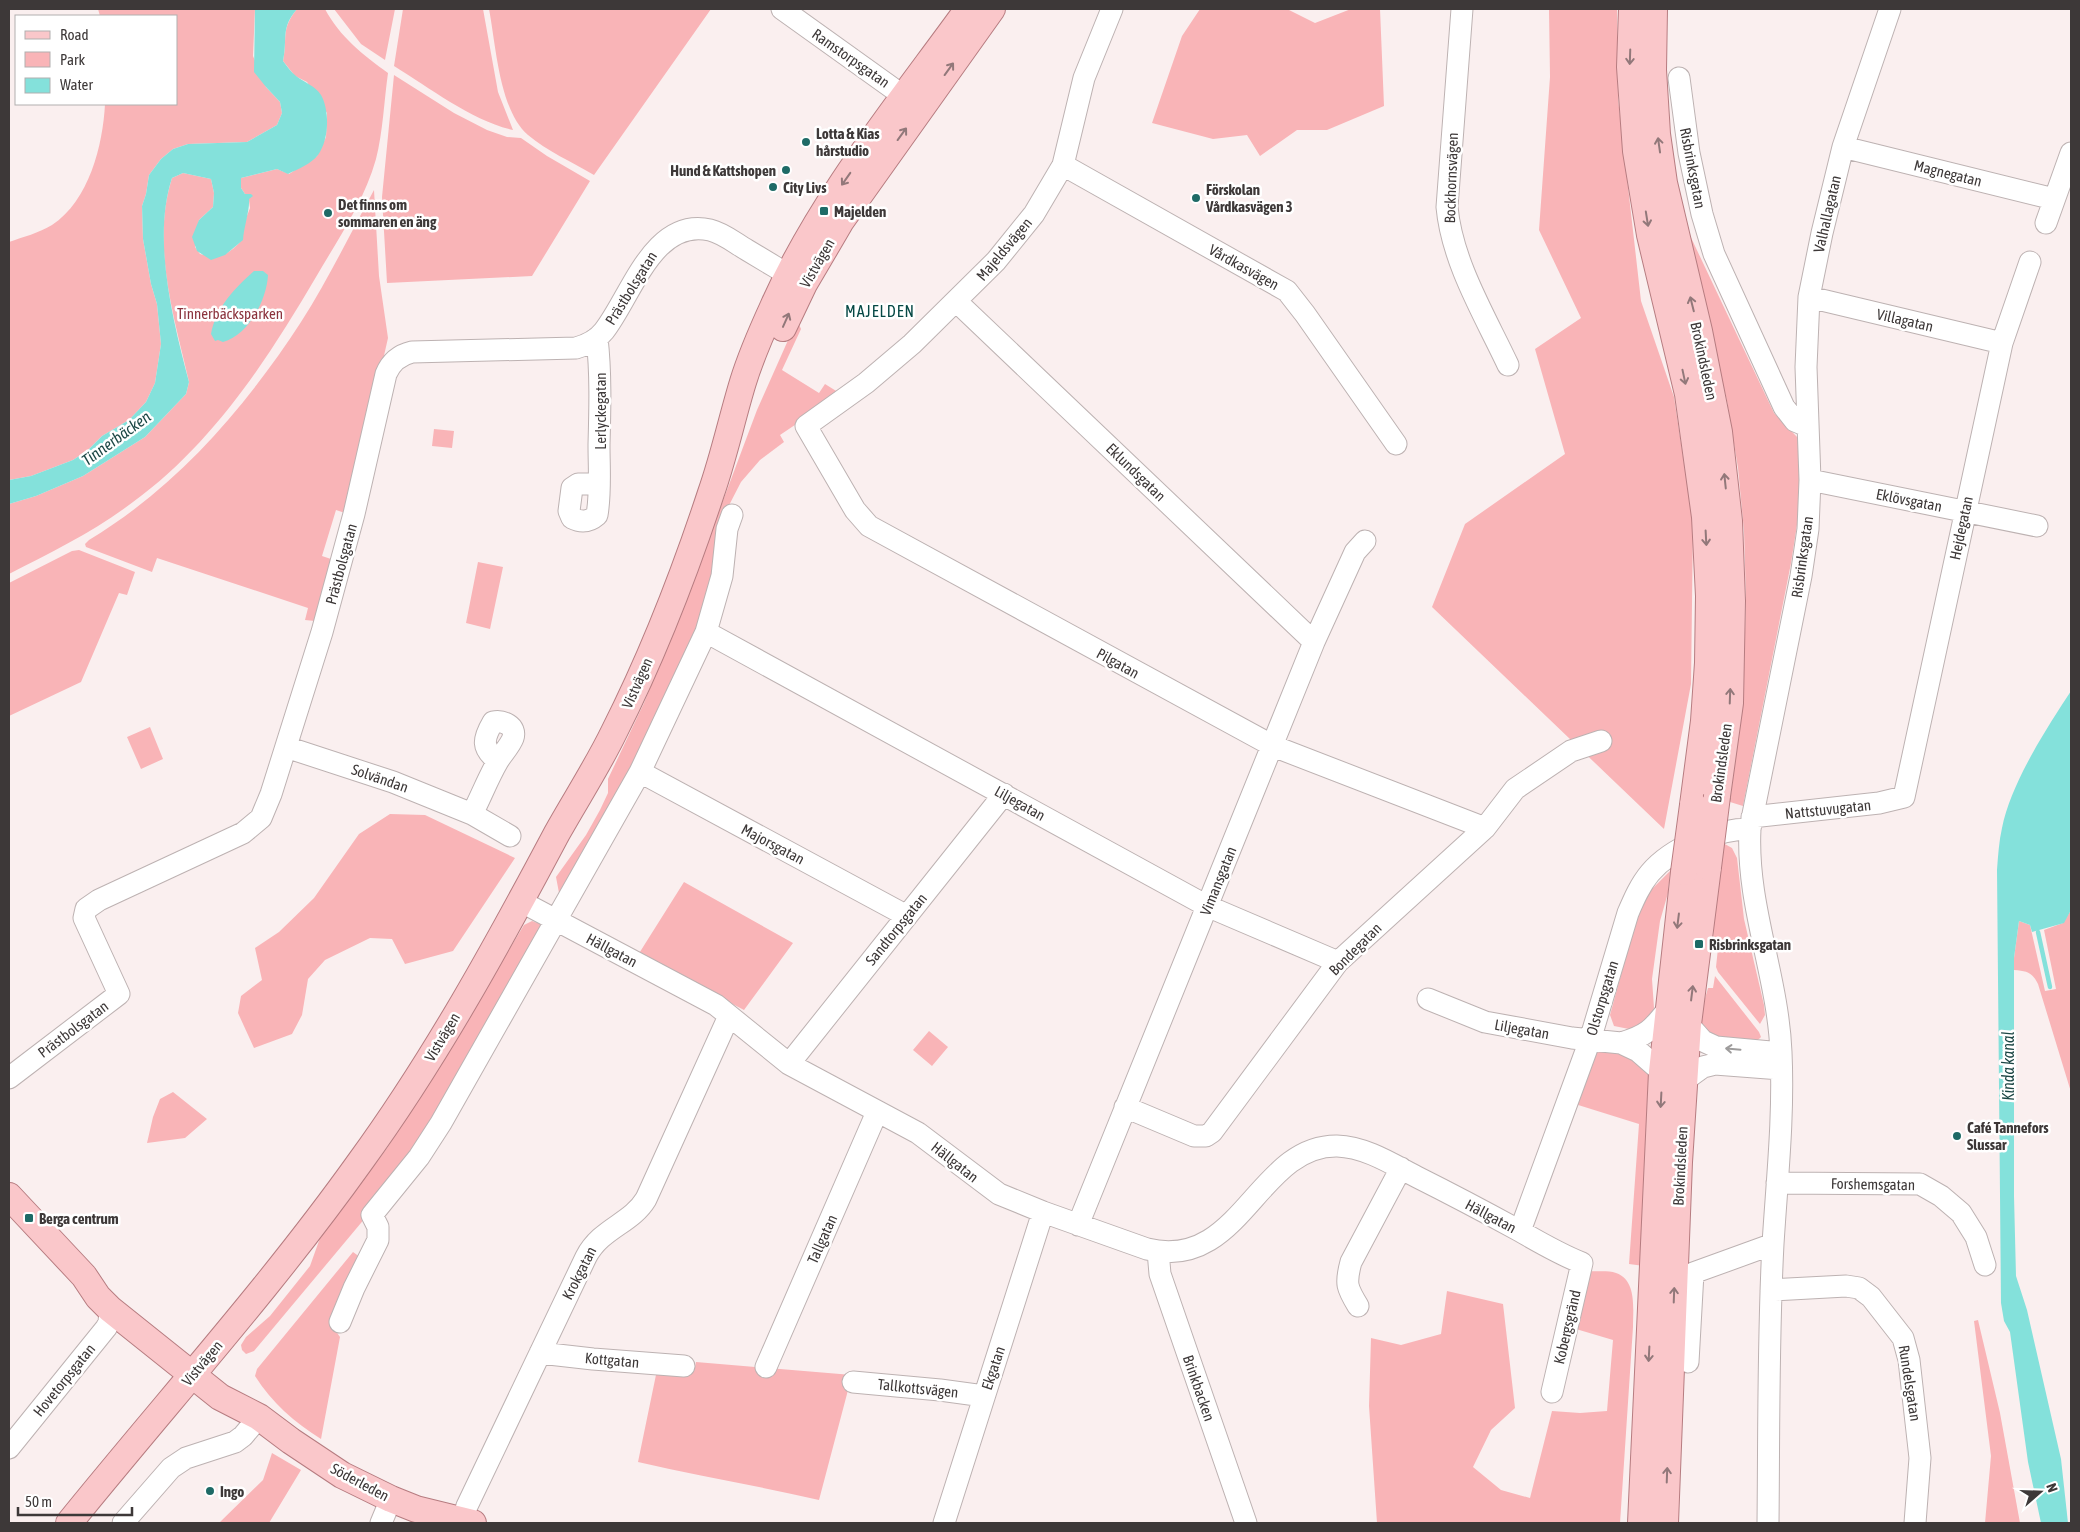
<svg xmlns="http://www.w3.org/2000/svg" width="2080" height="1532" font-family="'Asap Condensed',sans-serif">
	<rect width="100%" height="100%" fill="#faefef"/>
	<path fill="#f9b4b7" d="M 98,9 L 255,9 L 253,56 L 266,87 L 280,102 L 282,113 L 277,125 L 247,142 L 188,144 L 173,149 L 161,159 L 149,175 L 146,194 L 142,206 L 143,239 L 151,284 L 157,304 L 161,344 L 155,383 L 146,402 L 129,420 L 102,436 L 88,450 L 73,460 L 31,476 L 9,480 L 9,242 C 23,237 39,233 52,225 C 89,201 103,145 105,104 L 176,104 L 176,16 L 100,16 Z
		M 297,9 L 325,9 C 340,37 363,55 388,73 C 384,101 383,132 376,159 C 364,202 338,239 316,277 C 268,359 212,445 133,502 C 95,531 52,552 9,574 L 9,504 L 36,496 L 83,476 L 145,437 L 186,394 L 189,382 C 174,316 151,245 172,178 L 183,173 L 211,179 L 214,193 L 213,207 L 199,220 L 195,247 L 200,254 C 220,260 229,254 242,240 L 245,221 L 250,208 L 249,200 L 241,188 L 241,178 L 277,169 L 289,174 L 317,156 L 326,137 L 327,113 L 307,82 L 295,76 L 283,61 C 288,38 280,30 297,9 Z
		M 334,9 L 395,9 L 385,60 L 361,44 Z
		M 403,9 L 483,9 L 498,92 L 513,130 C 472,121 430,88 394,66 Z
		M 489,9 L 711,9 L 594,175 C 572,162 547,151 528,135 C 499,110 496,45 489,9 Z
		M 1200,9 L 1287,9 L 1315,23 L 1351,9 L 1380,9 L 1384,106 L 1327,130 L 1297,130 L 1260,156 L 1247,135 L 1213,139 L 1152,123 L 1182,36 Z
		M 1549,9 L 1617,9 L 1618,99 L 1641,301 L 1674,397 L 1693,523 L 1691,684 L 1664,829 L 1432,607 L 1465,524 L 1565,454 L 1535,349 L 1581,318 L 1539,230 L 1550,77 Z
		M 394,75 L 454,113 L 487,130 L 507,137 L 521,138 L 547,156 L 590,181 L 532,276 L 387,283 L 382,197 Z
		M 374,190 L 379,276 L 388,338 L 348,514 L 336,510 L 322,556 L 334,560 L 315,621 L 305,620 L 308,608 L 157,558 L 152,572 L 86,547 L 85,544 L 89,540 C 177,487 245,408 301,322 C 328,280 350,234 374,190 Z
		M 1686,227 L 1774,413 L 1798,438 L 1802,493 L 1791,563 L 1743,806 L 1730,802 L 1743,700 L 1746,599 L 1744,531 L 1738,468 L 1727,401 Z
		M 797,320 L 801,329 L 782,370 L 819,393 L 825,384 L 841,394 L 780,435 L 784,442 L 760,460 L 741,482 L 723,517 L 708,610 L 631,775 L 560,898 L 556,877 L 586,835 L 600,810 L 608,793 L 608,779 L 644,703 L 691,586 L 757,410 Z
		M 434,429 L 454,431 L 452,448 L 432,446 Z
		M 79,550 L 135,572 L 127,595 L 119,593 L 81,682 L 9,716 L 9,583 L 72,551 Z
		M 478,562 L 503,567 L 490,629 L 466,623 Z
		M 150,727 L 163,759 L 141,769 L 127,737 Z
		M 390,814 L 425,815 L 515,858 L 453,951 L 405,964 L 392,939 L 370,938 L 325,960 L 308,979 L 302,1015 L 292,1034 L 254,1048 L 238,1013 L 241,996 L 262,980 L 255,948 L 279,932 L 314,898 L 359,834 Z
		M 1723,843 L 1732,848 L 1737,858 L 1744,919 L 1764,1005 L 1765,1015 L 1760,1024 L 1718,972 L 1716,967 L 1719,939 L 1713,939 L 1715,909 Z
		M 1670,871 L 1668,893 L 1660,921 L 1652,979 L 1654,1008 L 1651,1016 L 1636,1027 L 1629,1029 L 1614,1026 L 1610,1015 L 1638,913 L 1650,891 Z
		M 684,882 L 793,943 L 744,1010 L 638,955 Z
		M 2071,910 L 2071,1092 L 2038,984 C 2032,972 2027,971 2014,970 L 2014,958 L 2019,921 L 2030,925 L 2045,991 L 2056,989 L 2044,930 L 2063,923 Z
		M 532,921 L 540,924 L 542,934 L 467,1067 L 381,1199 L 254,1351 L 246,1354 L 242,1350 L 241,1345 L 246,1337 L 270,1316 L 310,1266 L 320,1238 L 387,1148 L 435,1073 L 524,925 Z
		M 1715,976 L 1759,1032 L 1761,1037 C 1745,1054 1722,1039 1704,1032 L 1699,1019 L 1708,988 L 1713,988 Z
		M 929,1031 L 948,1047 L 932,1066 L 913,1050 Z
		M 1604,1050 C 1617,1052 1636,1057 1645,1068 C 1648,1071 1650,1078 1652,1083 L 1644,1266 L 1629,1264 L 1639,1124 L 1575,1104 L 1594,1054 Z
		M 173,1092 L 207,1119 L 185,1138 L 147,1143 L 153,1117 L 160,1099 Z
		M 353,1252 L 364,1260 L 335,1330 L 340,1337 L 321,1439 C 294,1422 272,1403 255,1376 L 257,1369 Z
		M 1588,1271 C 1596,1272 1608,1270 1616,1273 C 1637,1280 1633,1309 1633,1327 L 1620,1523 L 1377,1523 L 1369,1406 L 1371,1338 L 1401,1345 L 1441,1334 L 1447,1291 L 1503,1304 L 1515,1408 L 1491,1430 L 1473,1467 L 1501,1490 L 1530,1498 L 1552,1411 L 1580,1413 L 1607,1411 L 1613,1340 L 1576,1329 Z
		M 1978,1320 L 2000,1413 L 2020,1523 L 1985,1523 L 1991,1456 L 1974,1321 Z
		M 696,1362 L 852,1375 L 819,1500 C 759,1486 698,1476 638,1462 L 657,1370 L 694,1371 Z
		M 272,1453 L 301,1470 L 269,1523 L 219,1523 L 263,1480 Z"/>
	<path fill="#84e1db" d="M 255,9 L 297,9 C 280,29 288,38 283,61 C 287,66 291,72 296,76 C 304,82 315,86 321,95 C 330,111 329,140 318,155 C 311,164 298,169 288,174 L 277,169 L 241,178 L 241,188 L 245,194 L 251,194 L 253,196 L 249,199 C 250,210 244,226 243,240 L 225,255 L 211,260 L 197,251 L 192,237 L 199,220 L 213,207 L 214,193 L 211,179 L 183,173 L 172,178 C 152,239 173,321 189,382 L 186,394 L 145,437 L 83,476 L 36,496 L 9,504 L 9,480 L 31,476 L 73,460 L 88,450 L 102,436 L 129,420 L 146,402 L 155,383 L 161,344 L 157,304 L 151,284 L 143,239 L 142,206 L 146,194 L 149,175 L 161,159 L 173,149 L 188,144 L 247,142 L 277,125 L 282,113 L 280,102 L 266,87 L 254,72 Z
		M 254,271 L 263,271 L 268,275 C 267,299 249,335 223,342 L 218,340 L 215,341 L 211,334 C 216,307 235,288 254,271 Z
		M 2071,691 L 2071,910 L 2064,923 L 2032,932 L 2030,925 L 2019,921 L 2014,958 L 2014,1196 L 2016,1276 L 2027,1310 L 2061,1459 L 2068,1523 L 2041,1523 L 2028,1462 L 2010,1332 L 2004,1321 L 2001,1303 L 1997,870 C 1998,856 1999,841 2002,828 C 2011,783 2046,729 2071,691 Z"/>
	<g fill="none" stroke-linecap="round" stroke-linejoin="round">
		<path stroke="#84e1db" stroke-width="4.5" d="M 2038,932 L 2050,987"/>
		<defs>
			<path id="minor" d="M 782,9 L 916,105
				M 1112,9 L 1084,78 L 1063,165 L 1034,214 L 996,261 L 912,344 L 866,383 L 806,426 L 855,510 L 869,526 L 1273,746 L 1485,828
				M 1462,9 L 1447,207 C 1452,262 1485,316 1508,365
				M 1679,78 L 1689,153 L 1702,214 L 1714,254 L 1784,407 L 1795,421 L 1807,426
				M 1843,147 L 2054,199
				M 1063,165 L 1287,291 L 1305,314 L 1396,444
				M 2046,223 L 2071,153
				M 1809,297 L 2002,343
				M 957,302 L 1314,642
				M 597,338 C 601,373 600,409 599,445 C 599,468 601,492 597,515 C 589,522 582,523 572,518 L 569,511 L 572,488 L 578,484 L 599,484
				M 1810,480 L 2037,526
				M 706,632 L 1207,906 L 1338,962
				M 286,747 L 393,782 L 472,814 L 510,836
				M 640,772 L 907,916
				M 472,814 C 481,797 488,778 498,761 C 502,754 510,746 513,738 C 517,726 503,720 493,722 C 483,739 481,748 498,761
				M 1752,817 L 1879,803 L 1904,797 L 2002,343 L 2030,262
				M 520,901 L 716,1005 L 789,1064 L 918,1133 L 999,1194 L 1043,1212 L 1147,1249 C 1241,1272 1257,1145 1337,1146 C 1366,1147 1392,1164 1417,1177 C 1451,1194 1485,1212 1518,1230 C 1539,1242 1559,1254 1582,1263 L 1552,1392
				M 1428,999 L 1485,1022 L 1572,1038 L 1621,1043 L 1638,1051 L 1662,1072
				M 1688,1024 L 1703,1041 L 1716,1047 L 1781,1053
				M 1621,1043 C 1646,1036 1652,1030 1668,1009
				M 789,1064 L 1004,794
				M 9,1078 L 119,994 L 84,918 L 86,909 L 99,900 L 243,833 L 261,818 L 271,794 L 322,632 L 354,514 L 386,374 C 391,362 399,355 412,352 L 576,348 C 587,345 597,340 604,331 C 631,297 653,217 710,230 C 723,233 735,243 747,250 C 765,261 784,272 802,283
				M 1685,1080 L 1703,1067 L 1715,1064 L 1781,1069
				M 1125,1107 L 1194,1136 L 1206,1136 L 1212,1132 L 1338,962 L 1485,828 L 1515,789 L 1571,751 L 1601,741
				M 1777,1183 L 1920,1184 L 1941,1196 L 1961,1213 L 1976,1237 L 1985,1265
				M 1078,1225 L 1314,642 L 1355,552 L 1365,541
				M 1520,1231 L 1590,1040 L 1628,913 C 1634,899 1640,885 1650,873 C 1672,847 1717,829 1750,829
				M 1158,1251 L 1160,1274 L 1246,1523
				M 1771,1290 L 1846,1286 L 1859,1288 L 1871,1297 L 1903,1338 L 1909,1360 L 1920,1458 L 1915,1523
				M 1358,1306 C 1347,1288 1345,1284 1351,1262 L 1401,1168
				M 340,1322 L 354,1288 L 378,1240 L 378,1227 L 372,1215 L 419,1157 L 441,1123 L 640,772 L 706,632 L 722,576 L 727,529 L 732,515
				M 540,1353 L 593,1359 L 684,1366
				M 1688,1362 L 1693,1273 L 1773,1244
				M 766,1367 L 877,1112
				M 853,1382 L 940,1390 L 984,1396
				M 9,1448 L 106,1328 L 109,1323 L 110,1309
				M 462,1522 L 467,1506 L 586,1257 C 601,1228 631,1224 646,1199 L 729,1016
				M 123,1523 L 171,1468 L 186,1458 L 235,1442 L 243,1436 L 259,1417
				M 381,1523 L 391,1499
				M 944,1523 L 1043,1212
				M 1768,1523 C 1769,1430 1768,1337 1773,1244 C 1777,1180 1784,1116 1781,1052 C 1778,976 1746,905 1750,829 L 1801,576 L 1808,529 L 1810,480 L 1806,367 L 1809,297 L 1822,233 L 1843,147 L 1890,9"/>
			<path id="major" d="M 1632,9 L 1630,67 L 1636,151 L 1650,235 L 1688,394 L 1705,517 L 1709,596 L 1708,663 L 1704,721 L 1693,805
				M 1654,9 L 1653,70 L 1657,134 L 1664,183 L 1699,331 L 1719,432 L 1729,521 L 1732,601 L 1730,703 L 1717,796
				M 783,328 L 804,284 L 841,221 L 992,9
				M 9,1196 L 84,1276 L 98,1297 L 110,1309 L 220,1397 L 259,1417 L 291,1441 L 342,1475 L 391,1499 L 416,1509 L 473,1523
				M 69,1523 C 166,1403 270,1288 360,1162 C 435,1059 497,946 557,833 C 576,799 597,767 614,732 C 653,655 684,575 711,493 C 724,456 732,418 743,382 C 751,356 762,331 773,307 C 820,200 900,103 968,9
				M 1641,1523 L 1662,1072 L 1684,872
				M 1665,1523 L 1679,1162 L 1688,1024 L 1708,867"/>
		</defs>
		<use href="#minor" stroke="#bdb2b2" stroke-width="23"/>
		<use href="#major" stroke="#b67c80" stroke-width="28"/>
		<use href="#minor" stroke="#fff" stroke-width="21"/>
		<use href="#major" stroke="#fac7ca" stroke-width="26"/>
		<defs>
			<path id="major-bridge" d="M 1708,867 L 1717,796
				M 1684,872 L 1693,805"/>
		</defs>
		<use href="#major-bridge" stroke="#b67c80" stroke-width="28" stroke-linecap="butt"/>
		<use href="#major-bridge" stroke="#fac7ca" stroke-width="26"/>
	</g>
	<defs><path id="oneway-shaft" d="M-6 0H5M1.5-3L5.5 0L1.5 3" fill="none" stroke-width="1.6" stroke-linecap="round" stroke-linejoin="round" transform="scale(1.25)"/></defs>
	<g stroke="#92787a">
		<use href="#oneway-shaft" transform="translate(1630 57) rotate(92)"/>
		<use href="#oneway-shaft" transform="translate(949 69) rotate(-54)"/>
		<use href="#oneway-shaft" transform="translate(902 134) rotate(-54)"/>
		<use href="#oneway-shaft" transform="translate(1659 145) rotate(-98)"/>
		<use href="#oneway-shaft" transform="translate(846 179) rotate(125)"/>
		<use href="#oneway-shaft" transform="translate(1647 219) rotate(81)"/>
		<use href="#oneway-shaft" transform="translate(1692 304) rotate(-104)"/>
		<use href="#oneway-shaft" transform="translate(786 320) rotate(-66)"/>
		<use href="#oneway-shaft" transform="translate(1684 377) rotate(78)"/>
		<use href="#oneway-shaft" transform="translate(1725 481) rotate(-96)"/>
		<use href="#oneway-shaft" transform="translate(1706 538) rotate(87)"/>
		<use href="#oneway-shaft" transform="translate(1730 696) rotate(-88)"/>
		<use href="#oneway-shaft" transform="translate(1678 921) rotate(97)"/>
		<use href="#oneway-shaft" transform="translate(1692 993) rotate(-83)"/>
		<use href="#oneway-shaft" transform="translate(1661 1100) rotate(93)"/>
		<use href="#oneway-shaft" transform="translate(1674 1295) rotate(-88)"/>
		<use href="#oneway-shaft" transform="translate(1649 1354) rotate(93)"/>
		<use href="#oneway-shaft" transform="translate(1667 1475) rotate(-88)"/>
	</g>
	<use stroke="#9e9c9c" href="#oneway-shaft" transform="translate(1733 1049) rotate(-175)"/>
	<g fill="#1e6a66" stroke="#fff" stroke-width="2">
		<circle cx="806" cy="142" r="5"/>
		<circle cx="786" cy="170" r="5"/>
		<circle cx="773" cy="187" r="5"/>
		<circle cx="1196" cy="198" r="5"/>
		<rect x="819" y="206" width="10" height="10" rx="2.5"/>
		<circle cx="328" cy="213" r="5"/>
		<rect x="1694" y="939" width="10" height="10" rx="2.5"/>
		<circle cx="1957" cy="1136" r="5"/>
		<rect x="24" y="1213" width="10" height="10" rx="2.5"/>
		<circle cx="210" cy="1491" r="5"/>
	</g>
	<g text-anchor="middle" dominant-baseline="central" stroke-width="5" stroke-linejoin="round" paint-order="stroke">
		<g font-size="15" fill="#3d3838" stroke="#fff">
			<text transform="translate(851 58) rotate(35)">Ramstorpsgatan</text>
			<text transform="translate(1693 168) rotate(79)">Risbrinksgatan</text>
			<text transform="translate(1948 173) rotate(14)">Magnegatan</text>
			<text transform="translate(1451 178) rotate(-88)">Bockhornsvägen</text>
			<text transform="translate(1827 214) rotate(-77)">Valhallagatan</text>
			<text transform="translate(1004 249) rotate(-50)">Majeldsvägen</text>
			<text transform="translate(817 263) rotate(-60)">Vistvägen</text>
			<text transform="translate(1244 267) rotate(29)">Vårdkasvägen</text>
			<text transform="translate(631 288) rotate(-58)">Prästbolsgatan</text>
			<text transform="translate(1905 320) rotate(13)">Villagatan</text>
			<text transform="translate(1704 361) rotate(78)">Brokindsleden</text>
			<text transform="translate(600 411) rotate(-90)">Lerlyckegatan</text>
			<text transform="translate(1136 472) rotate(44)">Eklundsgatan</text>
			<text transform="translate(1909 500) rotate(11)">Eklövsgatan</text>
			<text transform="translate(1961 528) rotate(-78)">Hejdegatan</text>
			<text transform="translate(1802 557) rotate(-82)">Risbrinksgatan</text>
			<text transform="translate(341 564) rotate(-75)">Prästbolsgatan</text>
			<text transform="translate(1118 663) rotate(29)">Pilgatan</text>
			<text transform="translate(637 683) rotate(-66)">Vistvägen</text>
			<text transform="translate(1721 763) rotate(-82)">Brokindsleden</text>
			<text transform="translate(380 778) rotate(19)">Solvändan</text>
			<text transform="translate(1020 803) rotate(29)">Liljegatan</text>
			<text transform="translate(1828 809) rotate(-6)">Nattstuvugatan</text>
			<text transform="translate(773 844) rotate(28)">Majorsgatan</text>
			<text transform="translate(1218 881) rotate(-68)">Vimansgatan</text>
			<text transform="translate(896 929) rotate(-51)">Sandtorpsgatan</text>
			<text transform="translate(1355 949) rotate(-45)">Bondegatan</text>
			<text transform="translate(612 950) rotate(28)">Hällgatan</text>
			<text transform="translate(1602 998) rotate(-73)">Olstorpsgatan</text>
			<text transform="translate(73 1029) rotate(-37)">Prästbolsgatan</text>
			<text transform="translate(1522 1029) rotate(10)">Liljegatan</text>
			<text transform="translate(442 1037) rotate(-59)">Vistvägen</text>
			<text transform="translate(955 1162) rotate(38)">Hällgatan</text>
			<text transform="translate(1680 1166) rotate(-87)">Brokindsleden</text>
			<text transform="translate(1873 1184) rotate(1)">Forshemsgatan</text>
			<text transform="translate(1491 1216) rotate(28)">Hällgatan</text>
			<text transform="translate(822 1239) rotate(-66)">Tallgatan</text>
			<text transform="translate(579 1273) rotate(-63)">Krokgatan</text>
			<text transform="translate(1567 1327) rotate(-77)">Kobergsgränd</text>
			<text transform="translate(612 1360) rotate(5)">Kottgatan</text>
			<text transform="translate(202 1363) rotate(-50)">Vistvägen</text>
			<text transform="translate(993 1368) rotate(-72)">Ekgatan</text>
			<text transform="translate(64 1380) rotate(-51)">Hovetorpsgatan</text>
			<text transform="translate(1910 1383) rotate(81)">Rundelsgatan</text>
			<text transform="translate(918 1388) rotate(6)">Tallkottsvägen</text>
			<text transform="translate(1199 1388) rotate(71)">Brinkbacken</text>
			<text transform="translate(360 1482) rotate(28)">Söderleden</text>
		</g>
		<g font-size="15" font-weight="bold" fill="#3d3838" stroke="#fff" text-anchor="start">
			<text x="816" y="133">Lotta &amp; Kias<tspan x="816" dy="17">hårstudio</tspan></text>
			<text x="776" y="170" text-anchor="end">Hund &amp; Kattshopen</text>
			<text x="783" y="187">City Livs</text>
			<text x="1206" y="189">Förskolan<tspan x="1206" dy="17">Vårdkasvägen 3</tspan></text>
			<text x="338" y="204">Det finns om<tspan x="338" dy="17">sommaren en äng</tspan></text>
			<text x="834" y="211">Majelden</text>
			<text x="1709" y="944">Risbrinksgatan</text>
			<text x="1967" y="1127">Café Tannefors<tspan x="1967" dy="17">Slussar</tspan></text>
			<text x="39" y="1218">Berga centrum</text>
			<text x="220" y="1491">Ingo</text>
		</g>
		<g font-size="15" fill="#8b333d" stroke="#fff">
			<text x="230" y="313">Tinnerbäcksparken</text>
		</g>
		<g font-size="16" letter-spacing="1" fill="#064845" stroke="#fff">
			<text x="880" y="311">MAJELDEN</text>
		</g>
		<g font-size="16" font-style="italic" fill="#1c4745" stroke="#fff">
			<text transform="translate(116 438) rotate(-36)">Tinnerbäcken</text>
			<text transform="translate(2008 1066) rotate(-90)">Kinda kanal</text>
		</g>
	</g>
	<rect width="2080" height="1532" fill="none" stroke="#3d3838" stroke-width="20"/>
	<rect x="15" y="15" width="162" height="90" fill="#ffffff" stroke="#b1afaf"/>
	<rect x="25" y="31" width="25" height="8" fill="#fac7ca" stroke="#b1afaf"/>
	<text x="60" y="40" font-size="15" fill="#3d3838">Road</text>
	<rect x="25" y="52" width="25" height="15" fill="#f9b4b7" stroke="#b1afaf"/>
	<text x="60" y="65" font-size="15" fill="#3d3838">Park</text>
	<rect x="25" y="78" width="25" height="15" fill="#84e1db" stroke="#b1afaf"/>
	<text x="60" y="90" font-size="15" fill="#3d3838">Water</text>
	<g transform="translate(2040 1492) rotate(70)" stroke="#ffffff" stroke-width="4" paint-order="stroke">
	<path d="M0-4L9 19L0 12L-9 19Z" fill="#3d3838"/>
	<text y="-8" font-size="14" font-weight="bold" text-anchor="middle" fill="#3d3838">N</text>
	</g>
	<path d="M18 1507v8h114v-8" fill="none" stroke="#3d3838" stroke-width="2.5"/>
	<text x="25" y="1507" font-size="15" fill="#3d3838" stroke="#ffffff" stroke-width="4" paint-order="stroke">50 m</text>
</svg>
